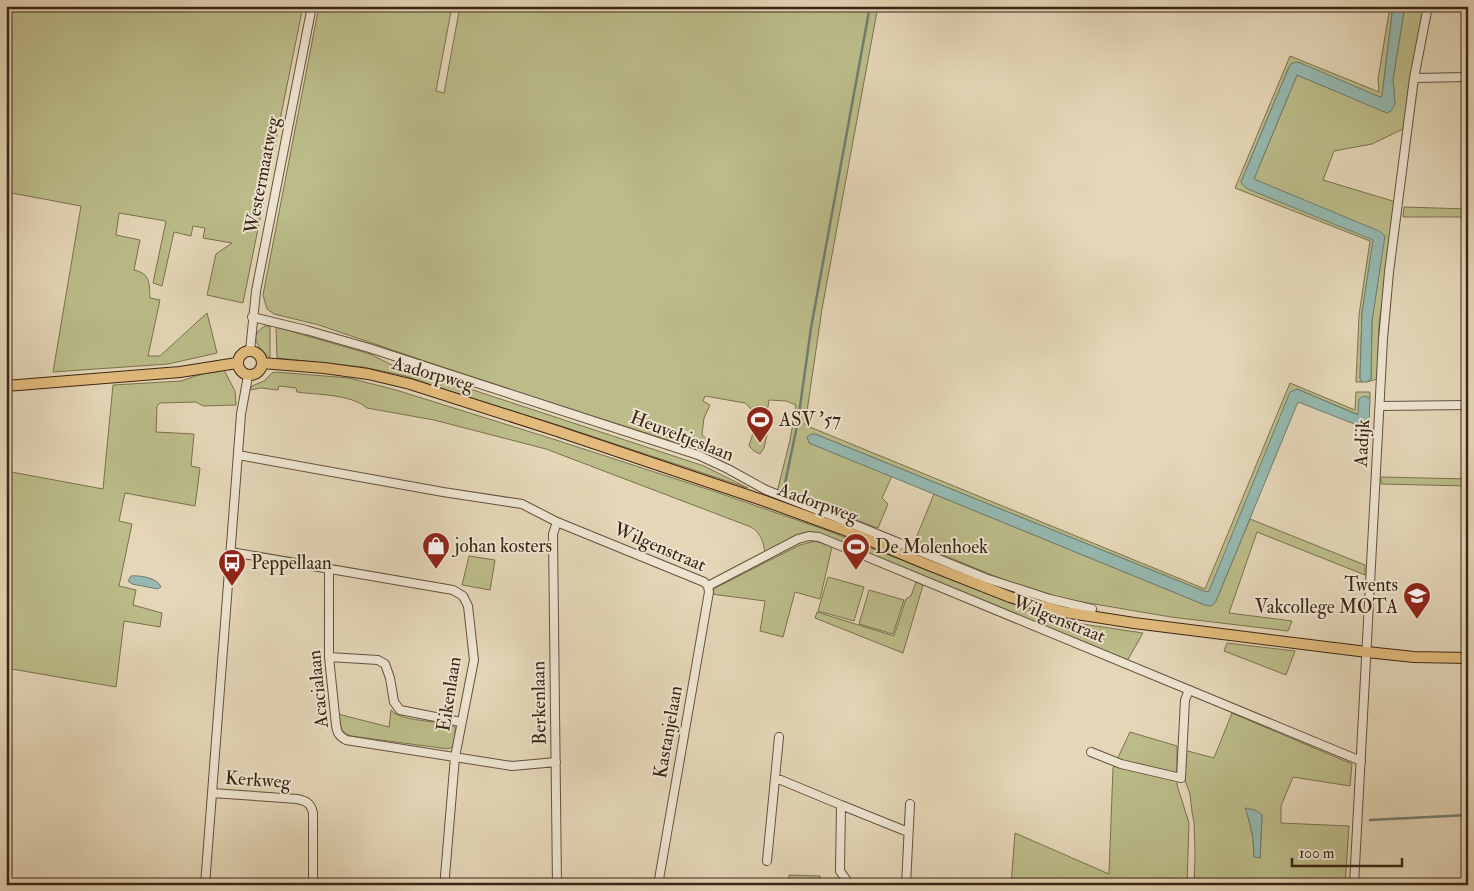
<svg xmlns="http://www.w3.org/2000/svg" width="1474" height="891" font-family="'IM FELL Double Pica',serif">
	<rect width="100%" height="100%" fill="#e4d6b7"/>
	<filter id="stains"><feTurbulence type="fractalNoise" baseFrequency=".004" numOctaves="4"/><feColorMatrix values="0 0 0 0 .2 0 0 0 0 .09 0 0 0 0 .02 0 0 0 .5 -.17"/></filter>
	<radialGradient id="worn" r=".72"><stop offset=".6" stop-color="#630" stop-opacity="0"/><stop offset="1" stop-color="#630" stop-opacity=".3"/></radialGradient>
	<path fill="#bbbc89" stroke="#7b704e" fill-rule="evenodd" d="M 6,6 L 303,6 L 243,303 L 207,295 L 216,254 L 232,243 L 203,238 L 205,228 L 193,226 L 191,236 L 174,232 L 162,286 L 153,283 L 166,221 L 119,213 L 116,235 L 140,240 L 134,270 C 151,274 149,283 150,298 L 160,300 L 148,356 L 160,356 L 207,313 L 217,353 L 168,364 L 53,372 L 81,206 L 6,192 Z
		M 319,6 L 452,6 L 436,91 L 444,93 L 460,6 L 878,6 L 822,309 L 805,425 L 1205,589 L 1290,383 L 1355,410 L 1356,392 L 1370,392 L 1370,399 L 1366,396 L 1359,415 L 1297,389 L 1209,591 L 1206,592 L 815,434 L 809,443 L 892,476 L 882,498 L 888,504 L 878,528 L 777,492 L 790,440 L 796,405 L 786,401 L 769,400 L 764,433 L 767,435 L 764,448 L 760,454 L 754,451 L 749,446 C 754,429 761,416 745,403 L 705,396 L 703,401 L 710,405 L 704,418 L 702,435 L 707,439 L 696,449 L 495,385 L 319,325 L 274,314 L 267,309 L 263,295 Z
		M 1390,6 L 1393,6 L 1382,96 L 1380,97 L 1292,63 L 1289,67 L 1241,182 L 1248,189 L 1374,239 L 1362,313 L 1360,378 L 1362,382 L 1356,382 L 1359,315 L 1370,241 L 1235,188 L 1290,56 L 1379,92 L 1378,79 Z
		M 1405,6 L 1424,6 L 1414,63 L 1405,128 L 1372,144 L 1334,151 L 1323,180 L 1396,202 L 1379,324 L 1377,379 L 1367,382 L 1371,379 L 1372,321 L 1384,236 L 1254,179 L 1297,75 L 1387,112 L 1395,104 L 1393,79 Z
		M 1404,207 L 1468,209 L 1468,217 L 1403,217 Z
		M 265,326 L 270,326 L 270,358 C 259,349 247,336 265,326 Z
		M 276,327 L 370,354 L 394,366 L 470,389 L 704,466 L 748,488 L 567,428 L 443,389 L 405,376 L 363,367 L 277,358 Z
		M 224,370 L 235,391 L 236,405 L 203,406 L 196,402 L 160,403 L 157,406 L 156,432 L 194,434 L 191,466 L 200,468 L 195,506 L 125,493 L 119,521 L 132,524 L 119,586 L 136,590 L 133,605 L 162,613 L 160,627 L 124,621 L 116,687 L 6,668 L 6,471 L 103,489 L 113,385 L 181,381 L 205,373 Z
		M 276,372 L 349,378 L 396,390 L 553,439 L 716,492 L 826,530 L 1028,610 L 1076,623 L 1143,633 L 1127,661 L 823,535 L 765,554 C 764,543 761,533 751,527 L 546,449 L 434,420 L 367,408 C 351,394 318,395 297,392 L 296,388 L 279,386 L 278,390 L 261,388 L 250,390 L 252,386 L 264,381 L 272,373 Z
		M 1381,477 L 1468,479 L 1468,486 L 1381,484 Z
		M 934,494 L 1205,605 L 1216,601 L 1250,519 L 1365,565 L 1365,575 L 1257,532 L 1229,613 L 1292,621 L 1288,631 L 1171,617 L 1065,599 L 1009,582 L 914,543 Z
		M 815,541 L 832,547 L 820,599 L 795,592 L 783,637 L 760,631 L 765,601 L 711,594 L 715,588 L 800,545 Z
		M 469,556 L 495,560 L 490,590 L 462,585 Z
		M 828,577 L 864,587 L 854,621 L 818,611 Z
		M 916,582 L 923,585 L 903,653 L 815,618 L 817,612 L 894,636 L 906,599 L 911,596 Z
		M 869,590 L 904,600 L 893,634 L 859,624 Z
		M 1227,643 L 1295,651 L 1286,675 L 1224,651 Z
		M 391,710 C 401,722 438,720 453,726 L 456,728 L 453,747 L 448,749 L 351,736 C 339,732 341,726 338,714 L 389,727 Z
		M 1232,713 L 1352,764 L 1350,786 L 1293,777 L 1281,806 L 1281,823 L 1349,826 L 1345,885 L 1194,885 L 1195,856 L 1194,822 L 1192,812 L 1190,794 L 1185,780 L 1184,750 L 1214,758 ZM 1246,808 L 1262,815 L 1260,858 L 1254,857 L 1253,838 Z
		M 1130,732 L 1177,746 L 1177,785 L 1189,823 L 1187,885 L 1011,885 L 1015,833 L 1109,874 L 1113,768 Z
		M 789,875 L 820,876 L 820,885 L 789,885 Z"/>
	<path fill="#95b9b1" stroke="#717d72" d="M 1393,6 L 1405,6 L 1393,79 L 1395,104 L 1392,110 L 1387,113 L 1297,75 L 1254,179 L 1379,231 L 1385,236 L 1372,321 L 1371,379 L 1367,382 L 1362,382 L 1360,378 L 1362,313 L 1373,240 L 1248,189 L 1243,185 L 1241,182 L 1289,67 L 1292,63 L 1298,62 L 1380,97 L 1382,96 Z
		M 1297,389 L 1358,415 L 1359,399 C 1364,395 1366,396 1370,399 L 1369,423 L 1362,427 L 1298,402 L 1216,601 L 1212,606 L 1205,605 L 809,443 L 807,437 L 811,434 L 815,434 L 1206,592 L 1209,591 L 1290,392 Z
		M 131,576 C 140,575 158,578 161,587 L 158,589 L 132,584 L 128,581 Z
		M 1245,808 L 1255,810 L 1262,815 L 1260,858 L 1254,857 C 1254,839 1251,824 1245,808 Z"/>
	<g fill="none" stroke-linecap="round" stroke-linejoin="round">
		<path stroke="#717d72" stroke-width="2.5" d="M 783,493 L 798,421 L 811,328 L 870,6
			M 1370,820 L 1468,815"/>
		<defs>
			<path id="minor" d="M 1414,78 L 1468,77
				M 252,317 L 306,330 L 369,348 L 698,455 L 728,469 L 766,490 L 833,516 L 985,578 L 1050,599 L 1092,609
				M 250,351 L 256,291 L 312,6
				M 1380,406 L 1468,405
				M 238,455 L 443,492 L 522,504 L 557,522 L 704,582 L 708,586
				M 557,522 L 553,534 L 557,885
				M 231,552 L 453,590 L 463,596 L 468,606 L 474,660 L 455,757 L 445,876 L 446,885
				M 329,569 L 329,657 L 336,725 C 337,733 339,736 346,740 L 512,766 L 556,762
				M 708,586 L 798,539 L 809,536 L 819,537 L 1361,761
				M 329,657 L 378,660 L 385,664 L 390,678 L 394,702 L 400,710 L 461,722
				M 1091,752 L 1121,764 L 1181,778 L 1185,700 L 1189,690
				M 776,778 L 841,805 L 840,871 L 850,885
				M 212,793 L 297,799 C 306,801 311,803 313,813 L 313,885
				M 841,805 L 908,832
				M 767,861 L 779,737
				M 205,885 L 241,414 L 248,376
				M 658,885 L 709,592 L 708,586
				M 906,885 L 910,804
				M 1354,885 L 1383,339 L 1389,272 L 1414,78 L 1428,6"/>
			<path id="major" d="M238 363a12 12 0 1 1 24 0a12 12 0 1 1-24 0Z
				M 262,363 L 324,368 L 368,374 L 410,384 L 557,431 L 762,500 L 842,529 L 926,564 L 1010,597 L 1064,612 L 1134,623 L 1367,652 L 1414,657 L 1468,658
				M 6,386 L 180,372 L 237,363"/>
		</defs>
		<use href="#minor" stroke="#65503d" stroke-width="10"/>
		<use href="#major" stroke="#3b2414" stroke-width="12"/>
		<use href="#minor" stroke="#ede4d0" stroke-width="8"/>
		<use href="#major" stroke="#e2bb7c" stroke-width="10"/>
	</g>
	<defs>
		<symbol id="stadium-pin" viewBox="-11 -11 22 30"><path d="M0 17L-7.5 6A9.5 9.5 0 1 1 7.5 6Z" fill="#8f2418" stroke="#ede4d0"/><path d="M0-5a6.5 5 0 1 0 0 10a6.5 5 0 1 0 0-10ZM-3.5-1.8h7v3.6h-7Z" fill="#fff"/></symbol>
		<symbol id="shop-pin" viewBox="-11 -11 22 30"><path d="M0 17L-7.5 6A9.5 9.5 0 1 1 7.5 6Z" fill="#8f2418" stroke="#ede4d0"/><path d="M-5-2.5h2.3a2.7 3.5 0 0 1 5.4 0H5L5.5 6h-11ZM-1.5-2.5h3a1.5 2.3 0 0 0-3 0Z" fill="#fff"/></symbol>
		<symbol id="bus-pin" viewBox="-11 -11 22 30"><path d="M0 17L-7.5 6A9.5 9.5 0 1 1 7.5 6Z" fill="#8f2418" stroke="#ede4d0"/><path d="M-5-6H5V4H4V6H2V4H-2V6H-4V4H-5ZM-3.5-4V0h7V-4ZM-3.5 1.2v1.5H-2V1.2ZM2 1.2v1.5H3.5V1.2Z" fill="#fff"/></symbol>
		<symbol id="school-pin" viewBox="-11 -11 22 30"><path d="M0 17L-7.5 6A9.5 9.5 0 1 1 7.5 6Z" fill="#8f2418" stroke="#ede4d0"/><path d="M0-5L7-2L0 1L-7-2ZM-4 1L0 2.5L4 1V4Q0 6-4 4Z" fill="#fff"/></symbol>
	</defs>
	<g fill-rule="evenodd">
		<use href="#stadium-pin" x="744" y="404" width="32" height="43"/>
		<use href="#shop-pin" x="420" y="530" width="32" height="43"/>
		<use href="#stadium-pin" x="840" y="531" width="32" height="43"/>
		<use href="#bus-pin" x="216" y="547" width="32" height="43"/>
		<use href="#school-pin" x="1401" y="580" width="32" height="43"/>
	</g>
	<g text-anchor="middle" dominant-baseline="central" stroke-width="4" stroke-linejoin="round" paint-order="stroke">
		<g font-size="19" fill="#3b2414" stroke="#ede4d0">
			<text transform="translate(262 175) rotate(-79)">Westermaatweg</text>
			<text transform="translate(433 374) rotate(16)">Aadorpweg</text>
			<text transform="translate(682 436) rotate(21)">Heuveltjeslaan</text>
			<text transform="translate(1362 443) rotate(-87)">Aadijk</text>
			<text transform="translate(818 503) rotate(20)">Aadorpweg</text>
			<text transform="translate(660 547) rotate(23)">Wilgenstraat</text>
			<text transform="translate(1059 619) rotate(22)">Wilgenstraat</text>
			<text transform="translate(318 689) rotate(-96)">Acacialaan</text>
			<text transform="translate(449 694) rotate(-81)">Eikenlaan</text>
			<text transform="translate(539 703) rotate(-91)">Berkenlaan</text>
			<text transform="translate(668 732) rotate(-80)">Kastanjelaan</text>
			<text transform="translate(258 780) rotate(4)">Kerkweg</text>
		</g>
		<g font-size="19" fill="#3b2414" stroke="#ede4d0" text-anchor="start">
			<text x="779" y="420">ASV '57</text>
			<text x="455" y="546">johan kosters</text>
			<text x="875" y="547">De Molenhoek</text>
			<text x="251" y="563">Peppellaan</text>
			<text x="1398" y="585" text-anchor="end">Twents<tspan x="1398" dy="22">Vakcollege MOTA</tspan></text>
		</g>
	</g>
	<rect width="1474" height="891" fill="none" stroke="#e4d6b7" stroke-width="25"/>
	<rect x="8" y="8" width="1459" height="876" fill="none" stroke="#3b2414" stroke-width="2.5"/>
	<rect x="12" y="12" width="1449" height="866" fill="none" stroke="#3b2414"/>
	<path d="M1292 858v8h110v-8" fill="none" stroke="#3b2414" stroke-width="2.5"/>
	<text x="1299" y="858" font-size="15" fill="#3b2414" stroke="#ede4d0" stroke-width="4" paint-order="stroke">100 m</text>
	<rect width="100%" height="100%" filter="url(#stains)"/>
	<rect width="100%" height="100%" fill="url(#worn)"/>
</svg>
